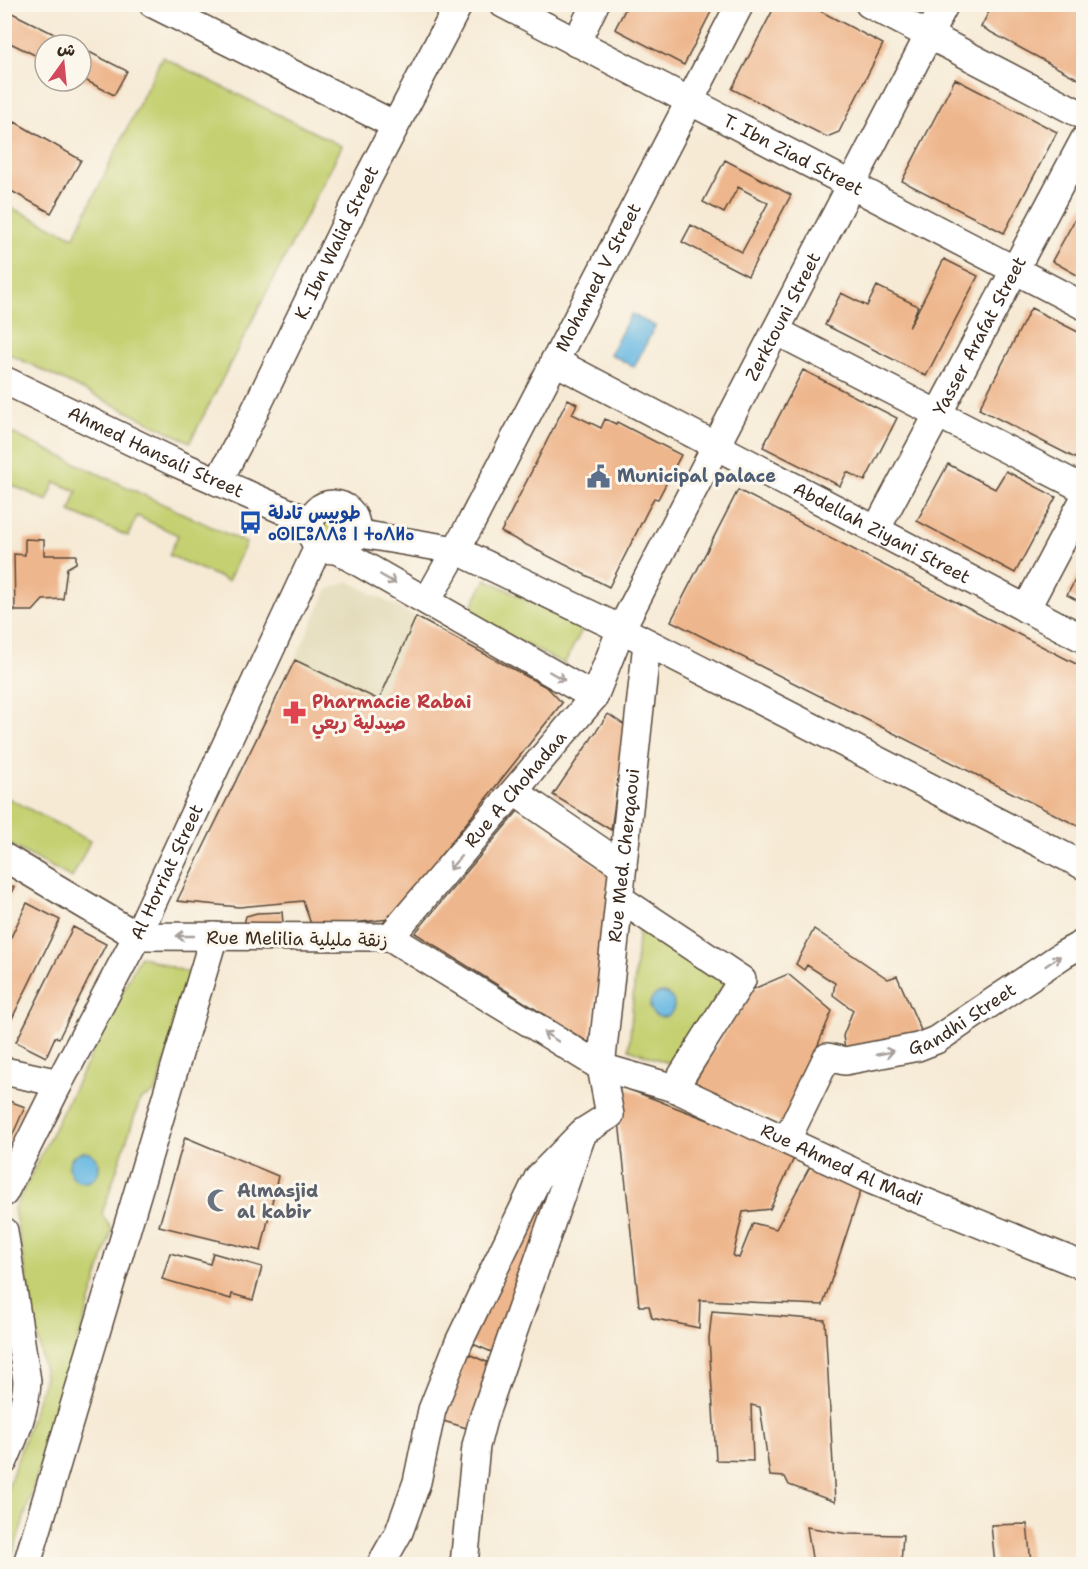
<svg xmlns="http://www.w3.org/2000/svg" width="1088" height="1569" font-family="'Shantell Sans','Playpen Sans Arabic','Noto Sans Tifinagh',sans-serif">
	<rect width="100%" height="100%" fill="#fbf7ec"/>
	<filter id="ink" filterUnits="userSpaceOnUse"><feTurbulence type="fractalNoise" baseFrequency=".0167" numOctaves="2"/><feDisplacementMap in="SourceGraphic" scale="12" xChannelSelector="R" yChannelSelector="G"/><feConvolveMatrix kernelMatrix="1 2 1 2 8 2 1 2 1" color-interpolation-filters="sRGB"/></filter>
	<filter id="wash" filterUnits="userSpaceOnUse"><feTurbulence type="fractalNoise" baseFrequency=".008" numOctaves="4" result="noise"/><feDisplacementMap in="SourceGraphic" scale="24" xChannelSelector="R" yChannelSelector="G"/><feGaussianBlur stdDeviation="1.35" result="paint"/><feColorMatrix in="noise" values="0 0 0 0 0 0 0 0 0 0 0 0 0 0 0 0 0 1.4 0 .05"/><feComposite in="paint" operator="in"/></filter>
	<g filter="url(#wash)">
		<rect width="100%" height="100%" fill="#f6ead5"/>
		<path fill="#e3dbba" d="M 348,581 L 416,617 L 379,699 L 295,659 L 327,591 Z"/>
		<path fill="#c4d071" stroke="#807d48" stroke-width="1.5" d="M 162,57 L 342,146 L 190,442 L 5,352 L 5,205 L 74,237 Z
			M 5,430 L 246,543 L 228,581 L 169,555 L 178,535 L 137,516 L 128,536 L 70,512 L 77,491 L 55,482 L 47,501 L 5,482 Z
			M318 527a15 15 0 1 1 30 0a15 15 0 1 1-30 0Z
			M 486,579 L 583,628 L 564,664 L 467,615 Z
			M 8,798 L 90,841 L 72,878 L 5,842 L 5,804 Z
			M 639,926 L 725,983 L 674,1065 L 629,1049 Z
			M 140,956 L 192,974 L 156,1092 L 140,1100 L 102,1214 L 112,1230 L 10,1564 L 8,1564 L 5,1560 L 5,1496 L 45,1377 L 14,1209 Z"/>
		<path fill="#67b8e2" stroke="#517180" stroke-width="1.5" d="M 631,314 L 655,326 L 634,367 L 610,354 Z
			M650 1005a12 12 0 1 1 24 0a12 12 0 1 1-24 0Z
			M69 1167a15 15 0 1 1 30 0a15 15 0 1 1-30 0Z"/>
		<g id="blocks">
			<path fill="#eeb68c" d="M 628,4 L 715,4 L 684,65 L 615,29 Z
				M 776,4 L 807,4 L 883,44 L 839,132 L 827,137 L 732,89 Z
				M 993,4 L 1084,4 L 1084,82 L 981,27 Z
				M 4,9 L 76,45 L 45,45 L 45,60 L 4,40 Z
				M 81,48 L 127,71 L 114,95 L 81,78 Z
				M 955,79 L 1057,132 L 1004,233 L 902,181 Z
				M 15,122 L 81,160 L 51,213 L 4,187 L 4,139 Z
				M 725,160 L 791,195 L 748,276 L 682,242 L 691,225 L 742,252 L 768,203 L 738,187 L 724,213 L 703,202 Z
				M 1084,203 L 1084,279 L 1052,261 Z
				M 944,259 L 978,276 L 926,376 L 825,325 L 841,293 L 867,306 L 877,286 L 918,306 L 909,328 Z
				M 1031,308 L 1084,335 L 1084,452 L 1079,460 L 979,409 Z
				M 803,370 L 897,418 L 865,481 L 847,472 L 840,486 L 763,447 Z
				M 568,399 L 577,404 L 572,414 L 601,428 L 605,419 L 616,424 L 617,422 L 681,455 L 658,499 L 654,498 L 609,587 L 501,532 Z
				M 948,464 L 995,489 L 1006,471 L 1056,497 L 1015,573 L 917,521 Z
				M 738,490 L 1084,668 L 1084,829 L 671,621 Z
				M 25,539 L 44,540 L 44,555 L 76,555 L 76,563 L 67,568 L 63,599 L 43,600 L 33,611 L 15,611 L 14,554 L 25,555 Z
				M 1084,564 L 1084,604 L 1067,595 Z
				M 416,617 L 548,688 L 562,703 L 390,919 L 312,927 L 303,901 L 239,907 L 177,901 L 295,660 L 379,700 Z
				M 608,714 L 626,726 L 611,830 L 553,795 Z
				M 518,811 L 614,877 L 589,1043 L 415,933 Z
				M 4,883 L 14,887 L 4,908 Z
				M 27,903 L 60,920 L 4,1035 L 4,935 L 11,937 Z
				M 282,912 L 284,933 L 244,924 L 246,916 L 257,913 Z
				M 73,927 L 106,944 L 59,1038 L 55,1037 L 46,1057 L 16,1042 Z
				M 814,929 L 888,979 L 897,976 L 923,1035 L 845,1049 L 843,1036 L 853,1010 L 833,995 L 835,983 L 807,965 L 804,970 L 796,964 Z
				M 788,974 L 832,1011 L 785,1124 L 693,1085 L 751,990 Z
				M 615,1084 L 796,1154 L 770,1209 L 743,1212 L 733,1256 L 739,1258 L 753,1223 L 776,1229 L 813,1161 L 864,1181 L 823,1305 L 700,1300 L 699,1328 L 652,1318 L 649,1306 L 639,1306 Z
				M 4,1099 L 25,1107 L 4,1154 Z
				M 185,1137 L 278,1176 L 261,1251 L 159,1226 Z
				M 551,1172 L 563,1176 L 494,1353 L 468,1342 Z
				M 170,1253 L 210,1264 L 213,1253 L 262,1267 L 253,1300 L 232,1294 L 231,1299 L 162,1279 Z
				M 712,1311 L 825,1320 L 835,1502 L 789,1485 L 785,1477 L 770,1476 L 760,1407 L 751,1405 L 753,1461 L 716,1460 L 709,1338 Z
				M 464,1352 L 491,1364 L 470,1429 L 440,1420 Z
				M 4,1387 L 12,1389 L 8,1416 L 4,1415 Z
				M 1027,1524 L 1031,1563 L 995,1564 L 991,1525 Z
				M 807,1527 L 847,1534 L 903,1535 L 901,1564 L 813,1564 Z"/>
		</g>
	</g>
	<g filter="url(#ink)">
		<use href="#blocks" fill-opacity="0" stroke="#574739" stroke-width="1.5"/>
		<g fill="none" stroke-linecap="round" stroke-linejoin="round">
			<defs>
				<g id="minor">
					<path d="M 153,4 L 395,125"/>
					<path id="s1" d="M 503,4 L 1084,306"/>
					<path d="M 869,4 L 1084,116"/>
					<path d="M 576,43 L 595,4"/>
					<path d="M 776,331 L 1084,489"/>
					<path id="s2" d="M 554,361 L 1084,639"/>
					<path id="s3" d="M 4,380 L 176,463 L 310,522"/>
					<path id="s4" d="M 218,482 L 247,427 L 368,178 L 459,4"/>
					<circle cx="333" cy="527" r="23"/>
					<path id="s5" d="M 876,530 L 1084,140"/>
					<path d="M 355,533 L 456,550 L 621,629 L 1084,866"/>
					<path d="M 337,550 L 594,697"/>
					<path id="s6" d="M 427,601 L 471,523 L 740,4"/>
					<path d="M 1026,609 L 1084,499"/>
					<path d="M 515,792 L 623,866"/>
					<path id="s7" d="M 4,857 L 137,936 L 390,937 L 601,1067 L 674,1088 L 871,1180 L 1084,1266"/>
					<path d="M 619,898 L 742,980 L 674,1088"/>
					<path id="s8" d="M 390,937 L 594,697 L 621,629 L 945,4"/>
					<path d="M 4,1071 L 59,1083"/>
					<path id="s9" d="M 787,1139 L 827,1057 L 845,1061 L 918,1047 L 936,1040 L 1064,954 L 1084,943"/>
					<path id="s10" d="M 4,1193 L 59,1083 L 137,936 L 319,545"/>
					<path d="M 4,1231 L 27,1381 C 26,1408 15,1436 4,1461"/>
					<path d="M 27,1564 L 214,936"/>
					<path d="M 381,1564 L 399,1532 L 417,1482 L 432,1410 L 459,1342 L 538,1178 L 580,1135"/>
					<path id="s11" d="M 464,1564 L 476,1446 L 483,1419 L 583,1132 L 610,1115 L 601,1067 L 647,643"/>
				</g>
			</defs>
			<use href="#minor" stroke="#574739" stroke-width="30"/>
			<use href="#minor" stroke="#fff" stroke-width="27"/>
		</g>
		<defs><path id="oneway-shaft" d="M-6 0H5M1.5-3L5.5 0L1.5 3" fill="none" stroke-width="1.6" stroke-linecap="round" stroke-linejoin="round" transform="scale(1.5)"/></defs>
		<g stroke="#a79f9a">
			<use href="#oneway-shaft" transform="translate(388 579) rotate(30)"/>
			<use href="#oneway-shaft" transform="translate(557 676) rotate(30)"/>
			<use href="#oneway-shaft" transform="translate(455 863) rotate(131)"/>
			<use href="#oneway-shaft" transform="translate(185 936) rotate(-180)"/>
			<use href="#oneway-shaft" transform="translate(1053 961) rotate(-34)"/>
			<use href="#oneway-shaft" transform="translate(551 1037) rotate(-148)"/>
			<use href="#oneway-shaft" transform="translate(885 1053) rotate(-11)"/>
		</g>
	</g>
	<defs>
		<symbol id="civic-bare" viewBox="-9 -9 18 18"><path d="M-.6-6.5H3V-4.5H.6V-3L4-1V1h2V6H-6V1h2V-1L-.6-3ZM-1.2 2.5V6h2.4V2.5Z" fill="#5c6f8a" stroke="#fbf7ec" stroke-width="2.5" paint-order="stroke"/></symbol>
		<symbol id="bus-bare" viewBox="-9 -9 18 18"><path d="M-5-6H5V4H4V6H2V4H-2V6H-4V4H-5ZM-3.5-4V0h7V-4ZM-3.5 1.2v1.5H-2V1.2ZM2 1.2v1.5H3.5V1.2Z" fill="#1a4fb4" stroke="#fbf7ec" stroke-width="2.5" paint-order="stroke"/></symbol>
		<symbol id="pharmacy-bare" viewBox="-9 -9 18 18"><path d="M-2-6h4v4h4v4h-4v4h-4v-4h-4v-4h4Z" fill="#e0444e" stroke="#fbf7ec" stroke-width="2.5" paint-order="stroke"/></symbol>
		<symbol id="mosque-bare" viewBox="-9 -9 18 18"><path d="M3.5-4.9A6 6 0 1 0 3.5 4.9A5 5 0 1 1 3.5-4.9Z" fill="#6b7280" stroke="#fbf7ec" stroke-width="2.5" paint-order="stroke"/></symbol>
	</defs>
	<g fill-rule="evenodd">
		<use href="#civic-bare" x="582" y="460" width="33" height="33"/>
		<use href="#bus-bare" x="234" y="506" width="33" height="33"/>
		<use href="#pharmacy-bare" x="278" y="696" width="33" height="33"/>
		<use href="#mosque-bare" x="202" y="1184" width="33" height="33"/>
	</g>
	<g text-anchor="middle" dominant-baseline="central" stroke-width="6" stroke-linejoin="round" paint-order="stroke">
		<g font-size="18" fill="#3b2a1e" stroke="#fbf7ec">
			<text stroke="none"><textPath href="#s1" startOffset="327">T. Ibn Ziad Street</textPath></text>
			<text stroke="none"><textPath href="#s4" startOffset="267">K. Ibn Walid Street</textPath></text>
			<text stroke="none"><textPath href="#s6" startOffset="366">Mohamed V Street</textPath></text>
			<text stroke="none"><textPath href="#s8" startOffset="740">Zerktouni Street</textPath></text>
			<text stroke="none"><textPath href="#s5" startOffset="220">Yasser Arafat Street</textPath></text>
			<text stroke="none"><textPath href="#s3" startOffset="168">Ahmed Hansali Street</textPath></text>
			<text stroke="none"><textPath href="#s2" startOffset="370">Abdellah Ziyani Street</textPath></text>
			<text stroke="none"><textPath href="#s8" startOffset="194">Rue A Chohadaa</textPath></text>
			<text stroke="none"><textPath href="#s11" startOffset="744">Rue Med. Cherqaoui</textPath></text>
			<text stroke="none"><textPath href="#s10" startOffset="360">Al Horriat Street</textPath></text>
			<text transform="translate(297 939) rotate(1)">Rue Melilia زنقة مليلية</text>
			<text stroke="none"><textPath href="#s9" startOffset="236">Gandhi Street</textPath></text>
			<text stroke="none"><textPath href="#s7" startOffset="916">Rue Ahmed Al Madi</textPath></text>
		</g>
		<g font-size="18" font-weight="bold" fill="#4e5e75" stroke="#fbf7ec" text-anchor="start">
			<text x="617" y="476">Municipal palace</text>
		</g>
		<g font-size="18" font-weight="bold" fill="#164399" stroke="#fbf7ec" text-anchor="start">
			<text x="268" y="513">طوبيس تادلة<tspan x="268" dy="21">ⴰⵙⵏⵎⵓⴷⴷⵓ ⵏ ⵜⴰⴷⵍⴰ</tspan></text>
		</g>
		<g font-size="18" font-weight="bold" fill="#be3a42" stroke="#fbf7ec" text-anchor="start">
			<text x="312" y="702">Pharmacie Rabai<tspan x="312" dy="21">صيدلية ربعي</tspan></text>
		</g>
		<g font-size="18" font-weight="bold" fill="#5b616d" stroke="#fbf7ec" text-anchor="start">
			<text x="237" y="1191">Almasjid<tspan x="237" dy="21">al kabir</tspan></text>
		</g>
	</g>
	<rect width="1088" height="1569" fill="none" stroke="#fbf7ec" stroke-width="24"/>
	<g transform="translate(63 63) rotate(15)"><circle r="28" fill="#fbf7ec" stroke="#aea59a" stroke-width="1.5"/>
	<path d="M0-4.5L10 22L0 15L-10 22Z" fill="#d1495b"/>
	<text y="-9" font-size="16" font-weight="bold" text-anchor="middle" fill="#3b2a1e">ش</text>
	</g>
</svg>
